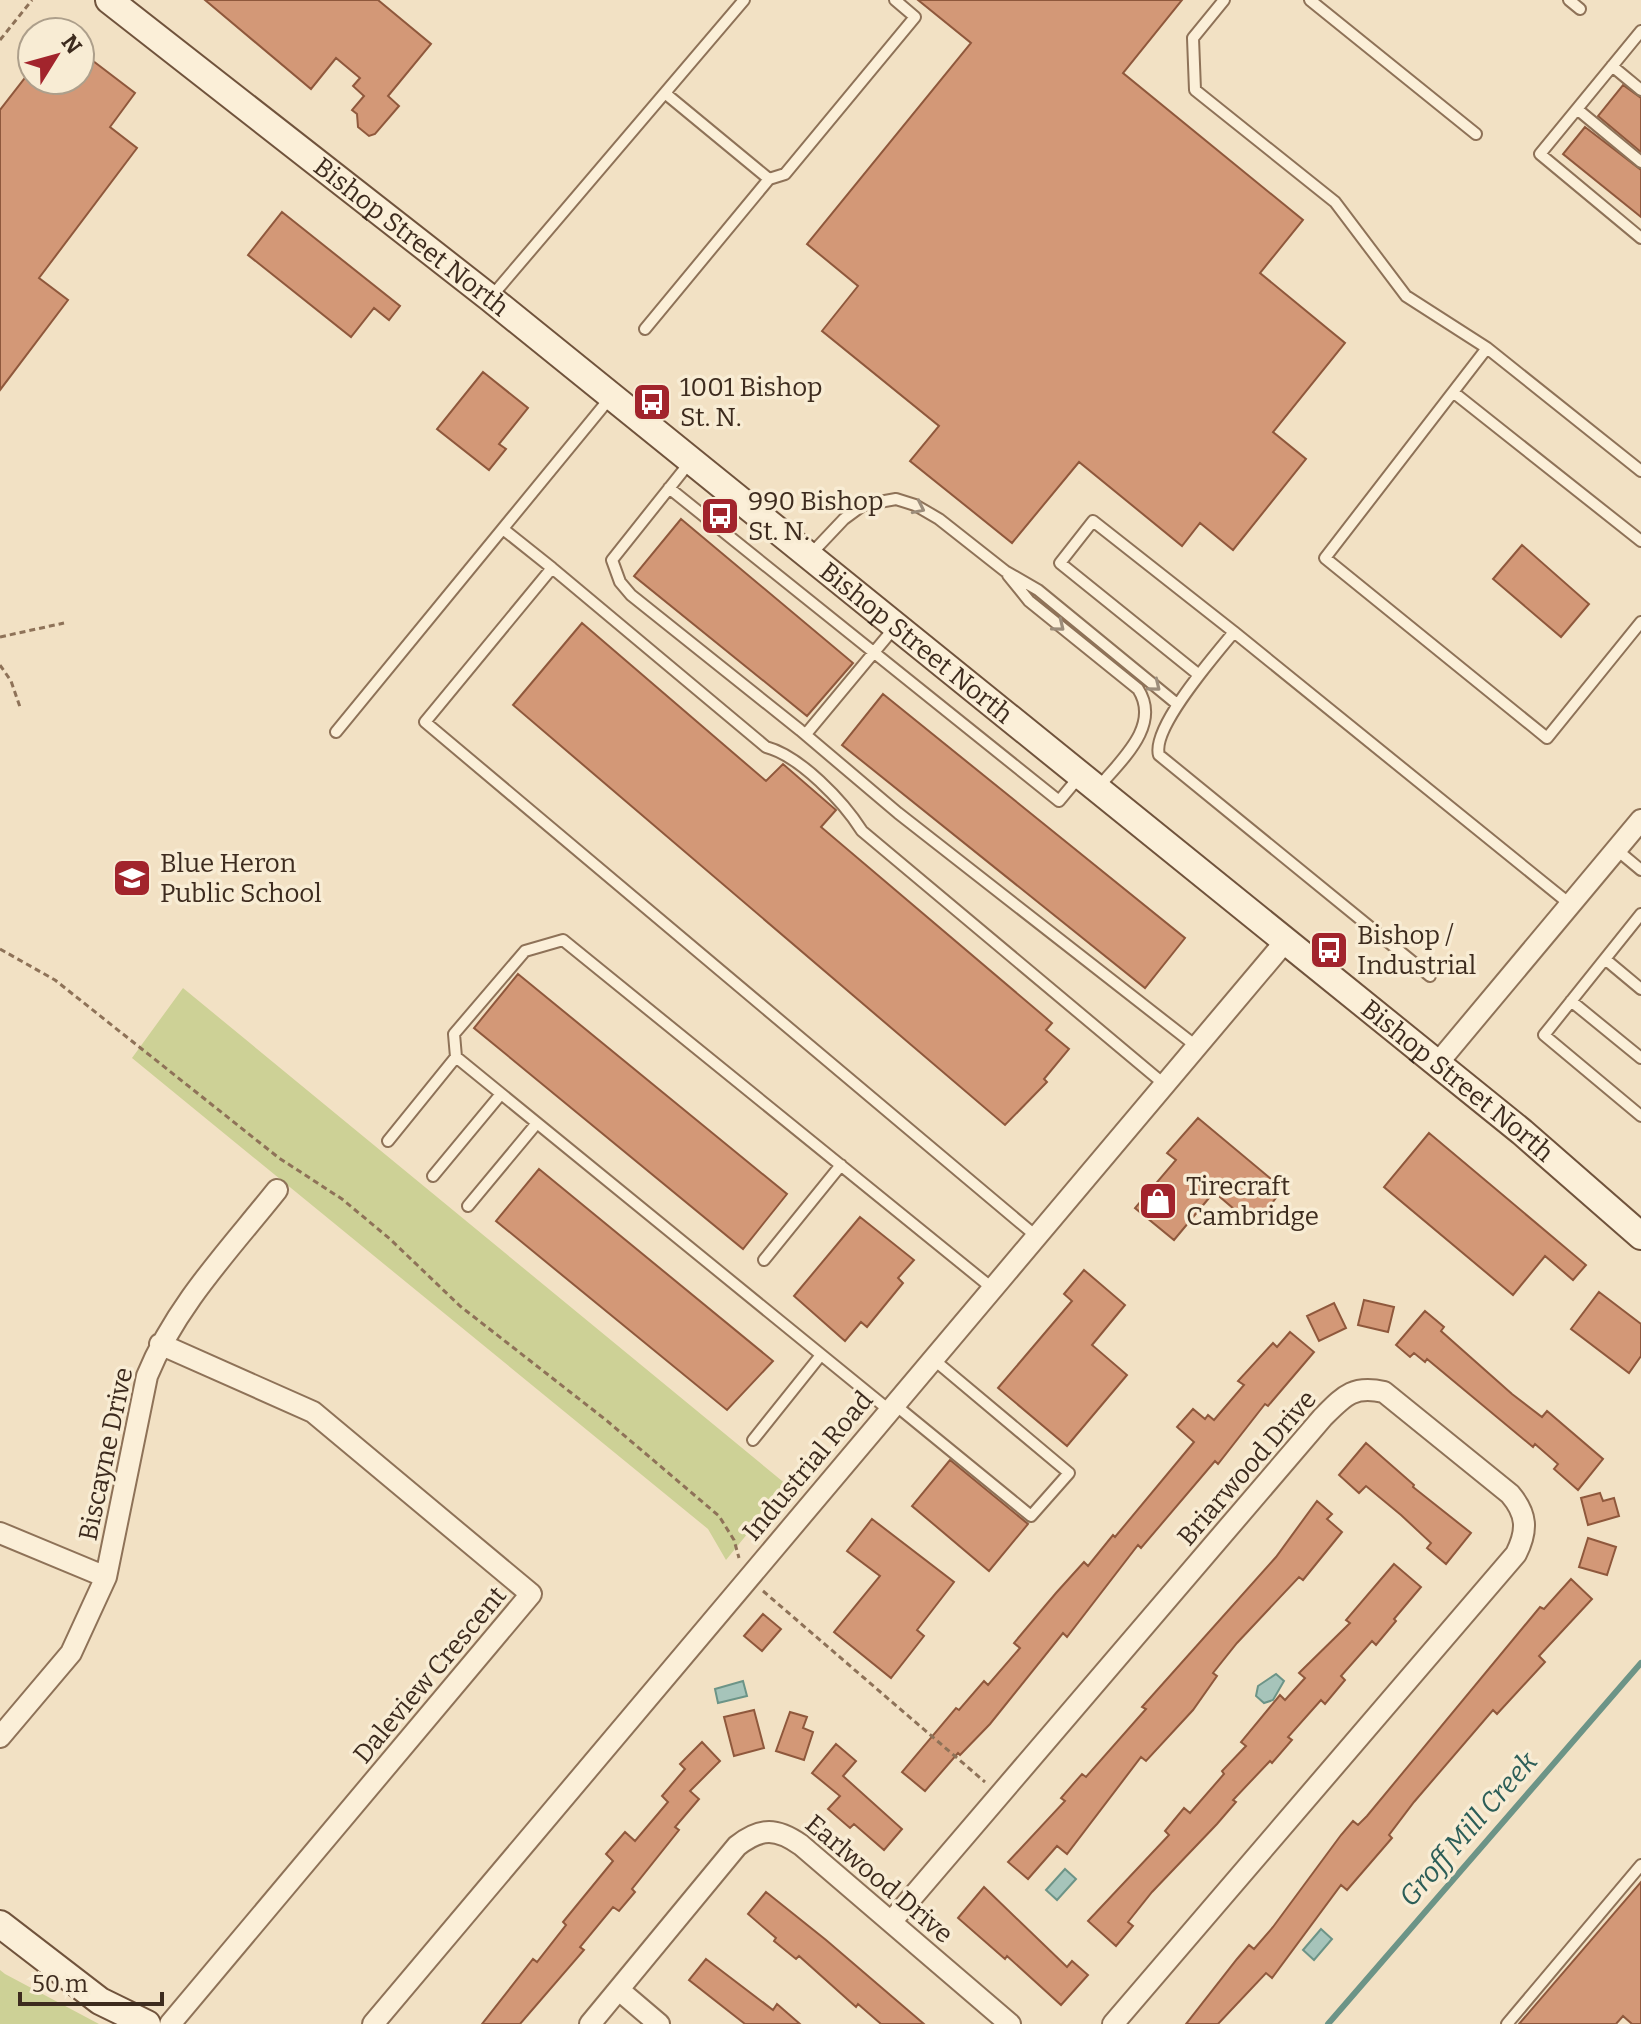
<svg xmlns="http://www.w3.org/2000/svg" width="1641" height="2024" font-family="Bitter,serif">
	<rect width="100%" height="100%" fill="#f2e1c4"/>
	<path fill="#cdd196" d="M 183,988 L 787,1485 L 726,1560 L 708,1529 L 132,1058 Z
		M 0,1970 L 5,1974 L 99,2024 L 0,2024 Z"/>
	<path fill="#a6c4ba" stroke="#6c9487" stroke-width="2" d="M 1276,1674 L 1284,1681 L 1273,1700 L 1264,1703 L 1256,1696 L 1258,1686 Z
		M 743,1681 L 747,1696 L 718,1703 L 715,1689 Z
		M 1065,1869 L 1076,1879 L 1057,1900 L 1046,1890 Z
		M 1321,1929 L 1332,1939 L 1314,1960 L 1303,1950 Z"/>
	<g fill="none" stroke-linecap="round" stroke-linejoin="round">
		<path stroke="#6c9487" stroke-width="6" d="M 1328,2024 L 1641,1663"/>
	</g>
	<path fill="#d39877" stroke="#8f583c" stroke-width="2" d="M 205,0 L 378,0 L 431,44 L 388,96 L 399,106 L 375,134 L 369,136 L 358,127 L 357,114 L 352,110 L 364,96 L 353,86 L 360,78 L 336,58 L 311,89 Z
		M 918,0 L 1182,0 L 1123,73 L 1303,220 L 1260,273 L 1345,343 L 1273,432 L 1306,459 L 1233,550 L 1200,523 L 1182,546 L 1079,462 L 1012,543 L 910,461 L 939,426 L 822,331 L 858,286 L 807,244 L 971,43 Z
		M 80,51 L 135,93 L 110,127 L 137,148 L 39,278 L 68,300 L 0,390 L 0,110 L 28,74 L 53,93 L 63,80 L 80,80 Z
		M 1623,85 L 1641,98 L 1641,152 L 1598,116 Z
		M 1585,127 L 1641,170 L 1641,217 L 1563,154 Z
		M 282,212 L 400,306 L 389,320 L 374,308 L 351,337 L 248,255 Z
		M 483,372 L 528,408 L 499,444 L 506,449 L 489,470 L 437,429 Z
		M 681,519 L 853,663 L 807,716 L 634,576 Z
		M 1522,545 L 1589,604 L 1561,637 L 1493,579 Z
		M 582,623 L 766,781 L 783,764 L 836,810 L 821,827 L 1052,1023 L 1046,1030 L 1069,1049 L 1044,1079 L 1047,1082 L 1005,1125 L 513,705 Z
		M 883,694 L 1185,938 L 1145,988 L 842,745 Z
		M 518,974 L 787,1194 L 743,1249 L 474,1028 Z
		M 1198,1118 L 1283,1189 L 1254,1226 L 1214,1192 L 1174,1240 L 1135,1208 L 1176,1160 L 1167,1153 Z
		M 1429,1133 L 1586,1265 L 1573,1280 L 1545,1256 L 1513,1295 L 1384,1187 Z
		M 539,1169 L 773,1361 L 727,1410 L 496,1221 Z
		M 860,1217 L 914,1260 L 898,1278 L 903,1283 L 867,1327 L 861,1322 L 845,1341 L 794,1296 Z
		M 1084,1270 L 1125,1305 L 1092,1345 L 1127,1375 L 1067,1446 L 998,1388 L 1072,1301 L 1064,1294 Z
		M 1599,1292 L 1641,1324 L 1641,1356 L 1629,1373 L 1571,1329 Z
		M 1364,1300 L 1394,1307 L 1388,1332 L 1358,1325 Z
		M 1334,1303 L 1346,1328 L 1319,1341 L 1307,1316 Z
		M 1425,1311 L 1444,1327 L 1441,1331 L 1512,1394 L 1542,1417 L 1547,1411 L 1603,1459 L 1578,1490 L 1554,1469 L 1558,1464 L 1535,1444 L 1533,1447 L 1427,1359 L 1425,1362 L 1414,1353 L 1410,1357 L 1396,1345 Z
		M 1290,1332 L 1314,1352 L 1268,1406 L 1265,1404 L 1218,1464 L 1215,1461 L 1141,1548 L 1138,1545 L 1067,1637 L 1063,1633 L 990,1724 L 960,1755 L 958,1753 L 925,1791 L 902,1772 L 956,1708 L 959,1710 L 984,1681 L 988,1685 L 1020,1648 L 1014,1643 L 1056,1593 L 1084,1562 L 1088,1566 L 1113,1535 L 1115,1537 L 1194,1442 L 1177,1427 L 1193,1409 L 1205,1419 L 1208,1415 L 1214,1420 L 1244,1385 L 1238,1381 L 1273,1343 L 1277,1347 Z
		M 1366,1443 L 1414,1485 L 1413,1487 L 1471,1533 L 1446,1564 L 1427,1548 L 1431,1543 L 1401,1515 L 1366,1486 L 1359,1493 L 1339,1475 Z
		M 950,1460 L 1028,1524 L 989,1571 L 912,1506 Z
		M 1600,1493 L 1603,1501 L 1614,1498 L 1619,1516 L 1588,1525 L 1581,1498 Z
		M 1317,1501 L 1332,1514 L 1327,1519 L 1342,1532 L 1303,1580 L 1299,1577 L 1237,1643 L 1213,1673 L 1217,1676 L 1193,1710 L 1146,1761 L 1141,1757 L 1067,1854 L 1057,1846 L 1028,1879 L 1008,1862 L 1065,1801 L 1061,1798 L 1082,1774 L 1086,1777 L 1146,1709 L 1142,1707 L 1276,1557 Z
		M 872,1519 L 954,1582 L 917,1630 L 924,1636 L 891,1678 L 834,1632 L 880,1576 L 847,1551 Z
		M 1588,1538 L 1616,1547 L 1607,1575 L 1579,1567 Z
		M 1394,1564 L 1421,1587 L 1394,1619 L 1396,1621 L 1376,1645 L 1372,1641 L 1341,1676 L 1345,1680 L 1325,1704 L 1321,1700 L 1288,1737 L 1292,1740 L 1272,1763 L 1270,1761 L 1233,1800 L 1236,1802 L 1217,1824 L 1152,1892 L 1128,1922 L 1133,1926 L 1116,1946 L 1088,1921 L 1169,1835 L 1165,1831 L 1184,1808 L 1190,1813 L 1224,1774 L 1222,1771 L 1246,1746 L 1241,1742 L 1280,1695 L 1285,1700 L 1305,1678 L 1299,1673 L 1350,1623 L 1346,1620 Z
		M 1571,1579 L 1592,1599 L 1539,1656 L 1545,1662 L 1497,1714 L 1493,1710 L 1414,1802 L 1389,1835 L 1392,1838 L 1347,1890 L 1341,1885 L 1272,1978 L 1266,1973 L 1218,2024 L 1186,2024 L 1237,1959 L 1249,1945 L 1254,1949 L 1273,1927 L 1341,1835 L 1353,1821 L 1358,1825 L 1367,1816 L 1540,1607 L 1544,1609 Z
		M 763,1614 L 781,1629 L 762,1651 L 744,1636 Z
		M 754,1710 L 764,1748 L 734,1756 L 724,1717 Z
		M 790,1712 L 807,1717 L 803,1728 L 813,1732 L 804,1760 L 776,1751 Z
		M 702,1742 L 720,1761 L 690,1791 L 699,1799 L 675,1827 L 679,1830 L 632,1889 L 635,1892 L 619,1911 L 613,1907 L 580,1947 L 584,1950 L 520,2024 L 482,2024 L 533,1959 L 537,1962 L 566,1925 L 563,1922 L 613,1861 L 606,1854 L 625,1832 L 635,1841 L 668,1802 L 662,1796 L 685,1769 L 680,1764 Z
		M 836,1744 L 856,1761 L 843,1776 L 902,1829 L 884,1850 L 854,1824 L 850,1828 L 828,1809 L 840,1796 L 812,1773 Z
		M 1641,1882 L 1641,2024 L 1632,2024 L 1623,2016 L 1616,2024 L 1519,2024 Z
		M 984,1887 L 1067,1967 L 1072,1961 L 1088,1975 L 1061,2005 L 1007,1956 L 1005,1959 L 958,1918 Z
		M 766,1892 L 826,1940 L 924,2024 L 881,2024 L 858,2004 L 856,2007 L 799,1956 L 796,1959 L 774,1941 L 776,1938 L 748,1914 Z
		M 706,1959 L 773,2010 L 777,2004 L 800,2024 L 745,2024 L 689,1980 Z"/>
	<g fill="none" stroke-linecap="round" stroke-linejoin="round">
		<defs>
			<path id="lane" d="M 1224,0 L 1193,38 L 1195,90 L 1335,202 L 1406,296 L 1487,348 L 1641,471
				M 1310,0 L 1476,134
				M 1569,0 L 1580,9
				M 1641,31 L 1540,154 L 1641,238
				M 1612,66 L 1641,90
				M 1577,109 L 1641,162
				M 769,179 L 785,174 L 915,17 L 895,0
				M 491,297 L 744,0
				M 645,329 L 769,179 L 666,94
				M 1487,348 L 1325,558 L 1547,738 L 1641,622
				M 1453,392 L 1641,541
				M 690,462 L 612,560 L 620,582 L 631,595 L 800,730 L 898,813 L 1196,1046
				M 669,488 L 1059,801 L 1079,777
				M 503,529 L 552,568
				M 809,556 L 844,519 L 863,505 L 896,499 L 915,505 L 939,519 L 1005,571 L 1038,590 L 1177,704
				M 1008,575 L 1029,601 L 1138,689 C 1162,726 1120,761 1097,789
				M 1234,632 L 1571,905
				M 1199,675 L 1060,563 L 1093,521 L 1234,632 C 1216,654 1151,728 1159,755 L 1430,976
				M 336,732 L 610,398
				M 806,734 L 895,627
				M 1617,850 L 1641,870
				M 1641,914 L 1544,1035 L 1641,1116
				M 1605,959 L 1641,989
				M 1571,1001 L 1641,1058
				M 456,1057 L 454,1034 L 525,951 L 563,940 L 992,1288
				M 388,1141 L 456,1057 L 889,1410
				M 433,1176 L 501,1094
				M 468,1206 L 537,1123
				M 1036,1236 L 425,722 L 552,568 L 766,747 C 800,756 843,801 862,831 L 1164,1084
				M 764,1260 L 841,1165
				M 894,1404 L 1031,1516 L 1069,1473 L 933,1359
				M 753,1440 L 821,1355
				M 1507,2024 L 1641,1865"/>
			<path id="street" d="M 1437,1064 L 1641,820
				M 160,1344 L 313,1412 L 531,1594 L 170,2024
				M 0,1533 L 106,1577
				M 0,1737 L 71,1653 L 106,1577 L 147,1376 C 176,1305 230,1249 277,1190
				M 891,1922 L 1323,1417 C 1344,1396 1353,1385 1384,1392 L 1510,1494 C 1527,1514 1528,1530 1516,1554 L 1113,2024
				M 619,1990 L 659,2024
				M 373,2024 L 1284,943
				M 590,2024 L 737,1846 C 761,1827 777,1828 801,1845 L 1010,2024"/>
			<g id="secondary">
				<path id="s1" d="M 109,0 L 490,298 L 1522,1132 L 1641,1236"/>
				<path d="M 0,1924 L 100,2001 L 147,2024"/>
			</g>
		</defs>
		<use href="#lane" stroke="#8e7258" stroke-width="14"/>
		<use href="#street" stroke="#8e7258" stroke-width="24"/>
		<use href="#secondary" stroke="#70533c" stroke-width="30"/>
		<path stroke="#8e7258" stroke-width="3" stroke-dasharray="6 4" stroke-linecap="butt" d="M 0,40 L 32,0
			M 0,637 L 64,623
			M 0,665 L 11,681 L 20,707
			M 0,949 L 55,980 L 279,1158 L 342,1199 L 390,1239 L 460,1306 L 606,1420 L 719,1516 L 734,1540 L 739,1558
			M 763,1591 L 985,1782"/>
		<use href="#lane" stroke="#fbefd8" stroke-width="10"/>
		<use href="#street" stroke="#fbefd8" stroke-width="20"/>
		<use href="#secondary" stroke="#fbefd8" stroke-width="26"/>
	</g>
	<defs><path id="oneway-chevron" d="M-2-3.5L2.5 0L-2 3.5" fill="none" stroke-width="1.6" stroke-linecap="round" stroke-linejoin="round" transform="scale(2)"/></defs>
	<g stroke="#9c8d7b">
		<use href="#oneway-chevron" transform="translate(919 508) rotate(26)"/>
		<use href="#oneway-chevron" transform="translate(1059 626) rotate(39)"/>
		<use href="#oneway-chevron" transform="translate(1155 686) rotate(39)"/>
	</g>
	<defs>
		<symbol id="bus-square" viewBox="-11 -11 22 22"><rect x="-9" y="-9" width="18" height="18" rx="4" fill="#a2242c" stroke="#f8ecd4"/><path d="M-5-6H5V4H4V6H2V4H-2V6H-4V4H-5ZM-3.5-4V0h7V-4ZM-3.5 1.2v1.5H-2V1.2ZM2 1.2v1.5H3.5V1.2Z" fill="#fff"/></symbol>
		<symbol id="school-square" viewBox="-11 -11 22 22"><rect x="-9" y="-9" width="18" height="18" rx="4" fill="#a2242c" stroke="#f8ecd4"/><path d="M0-5L7-2L0 1L-7-2ZM-4 1L0 2.5L4 1V4Q0 6-4 4Z" fill="#fff"/></symbol>
		<symbol id="shop-square" viewBox="-11 -11 22 22"><rect x="-9" y="-9" width="18" height="18" rx="4" fill="#a2242c" stroke="#f8ecd4"/><path d="M-5-2.5h2.3a2.7 3.5 0 0 1 5.4 0H5L5.5 6h-11ZM-1.5-2.5h3a1.5 2.3 0 0 0-3 0Z" fill="#fff"/></symbol>
	</defs>
	<g fill-rule="evenodd">
		<use href="#bus-square" x="630" y="380" width="44" height="44"/>
		<use href="#bus-square" x="698" y="494" width="44" height="44"/>
		<use href="#school-square" x="110" y="856" width="44" height="44"/>
		<use href="#bus-square" x="1307" y="928" width="44" height="44"/>
		<use href="#shop-square" x="1136" y="1179" width="44" height="44"/>
	</g>
	<g text-anchor="middle" dominant-baseline="central" stroke-width="7" stroke-linejoin="round" paint-order="stroke">
		<g font-size="26" fill="#3d2b1e" stroke="#f8ecd4">
			<text stroke="none"><textPath href="#s1" startOffset="384">Bishop Street North</textPath></text>
			<text stroke="none"><textPath href="#s1" startOffset="1032">Bishop Street North</textPath></text>
			<text stroke="none"><textPath href="#s1" startOffset="1728">Bishop Street North</textPath></text>
			<text transform="translate(106 1454) rotate(-78)">Biscayne Drive</text>
			<text transform="translate(808 1466) rotate(-50)">Industrial Road</text>
			<text transform="translate(1247 1468) rotate(-49)">Briarwood Drive</text>
			<text transform="translate(430 1675) rotate(-50)">Daleview Crescent</text>
			<text transform="translate(879 1879) rotate(40)">Earlwood Drive</text>
		</g>
		<g font-size="26" fill="#3d2b1e" stroke="#f8ecd4" text-anchor="start">
			<text x="680" y="387">1001 Bishop<tspan x="680" dy="30">St. N.</tspan></text>
			<text x="748" y="501">990 Bishop<tspan x="748" dy="30">St. N.</tspan></text>
			<text x="160" y="863">Blue Heron<tspan x="160" dy="30">Public School</tspan></text>
			<text x="1357" y="935">Bishop /<tspan x="1357" dy="30">Industrial</tspan></text>
			<text x="1186" y="1186">Tirecraft<tspan x="1186" dy="30">Cambridge</tspan></text>
		</g>
		<g font-size="28" font-style="italic" fill="#2c5e58" stroke="#f8ecd4">
			<text transform="translate(1468 1829) rotate(-49)">Groff Mill Creek</text>
		</g>
	</g>
	<g transform="translate(56 56) rotate(53)"><circle r="38" fill="#f8ecd4" stroke="#ad9f8b" stroke-width="2"/>
	<path d="M0-6L14 30L0 20L-14 30Z" fill="#a2242c"/>
	<text y="-12" font-size="22" font-weight="bold" text-anchor="middle" fill="#3d2b1e">N</text>
	</g>
	<path d="M20 1992v12h142v-12" fill="none" stroke="#3d2b1e" stroke-width="4"/>
	<text x="32" y="1992" font-size="24" fill="#3d2b1e" stroke="#f8ecd4" stroke-width="6" paint-order="stroke">50 m</text>
</svg>
